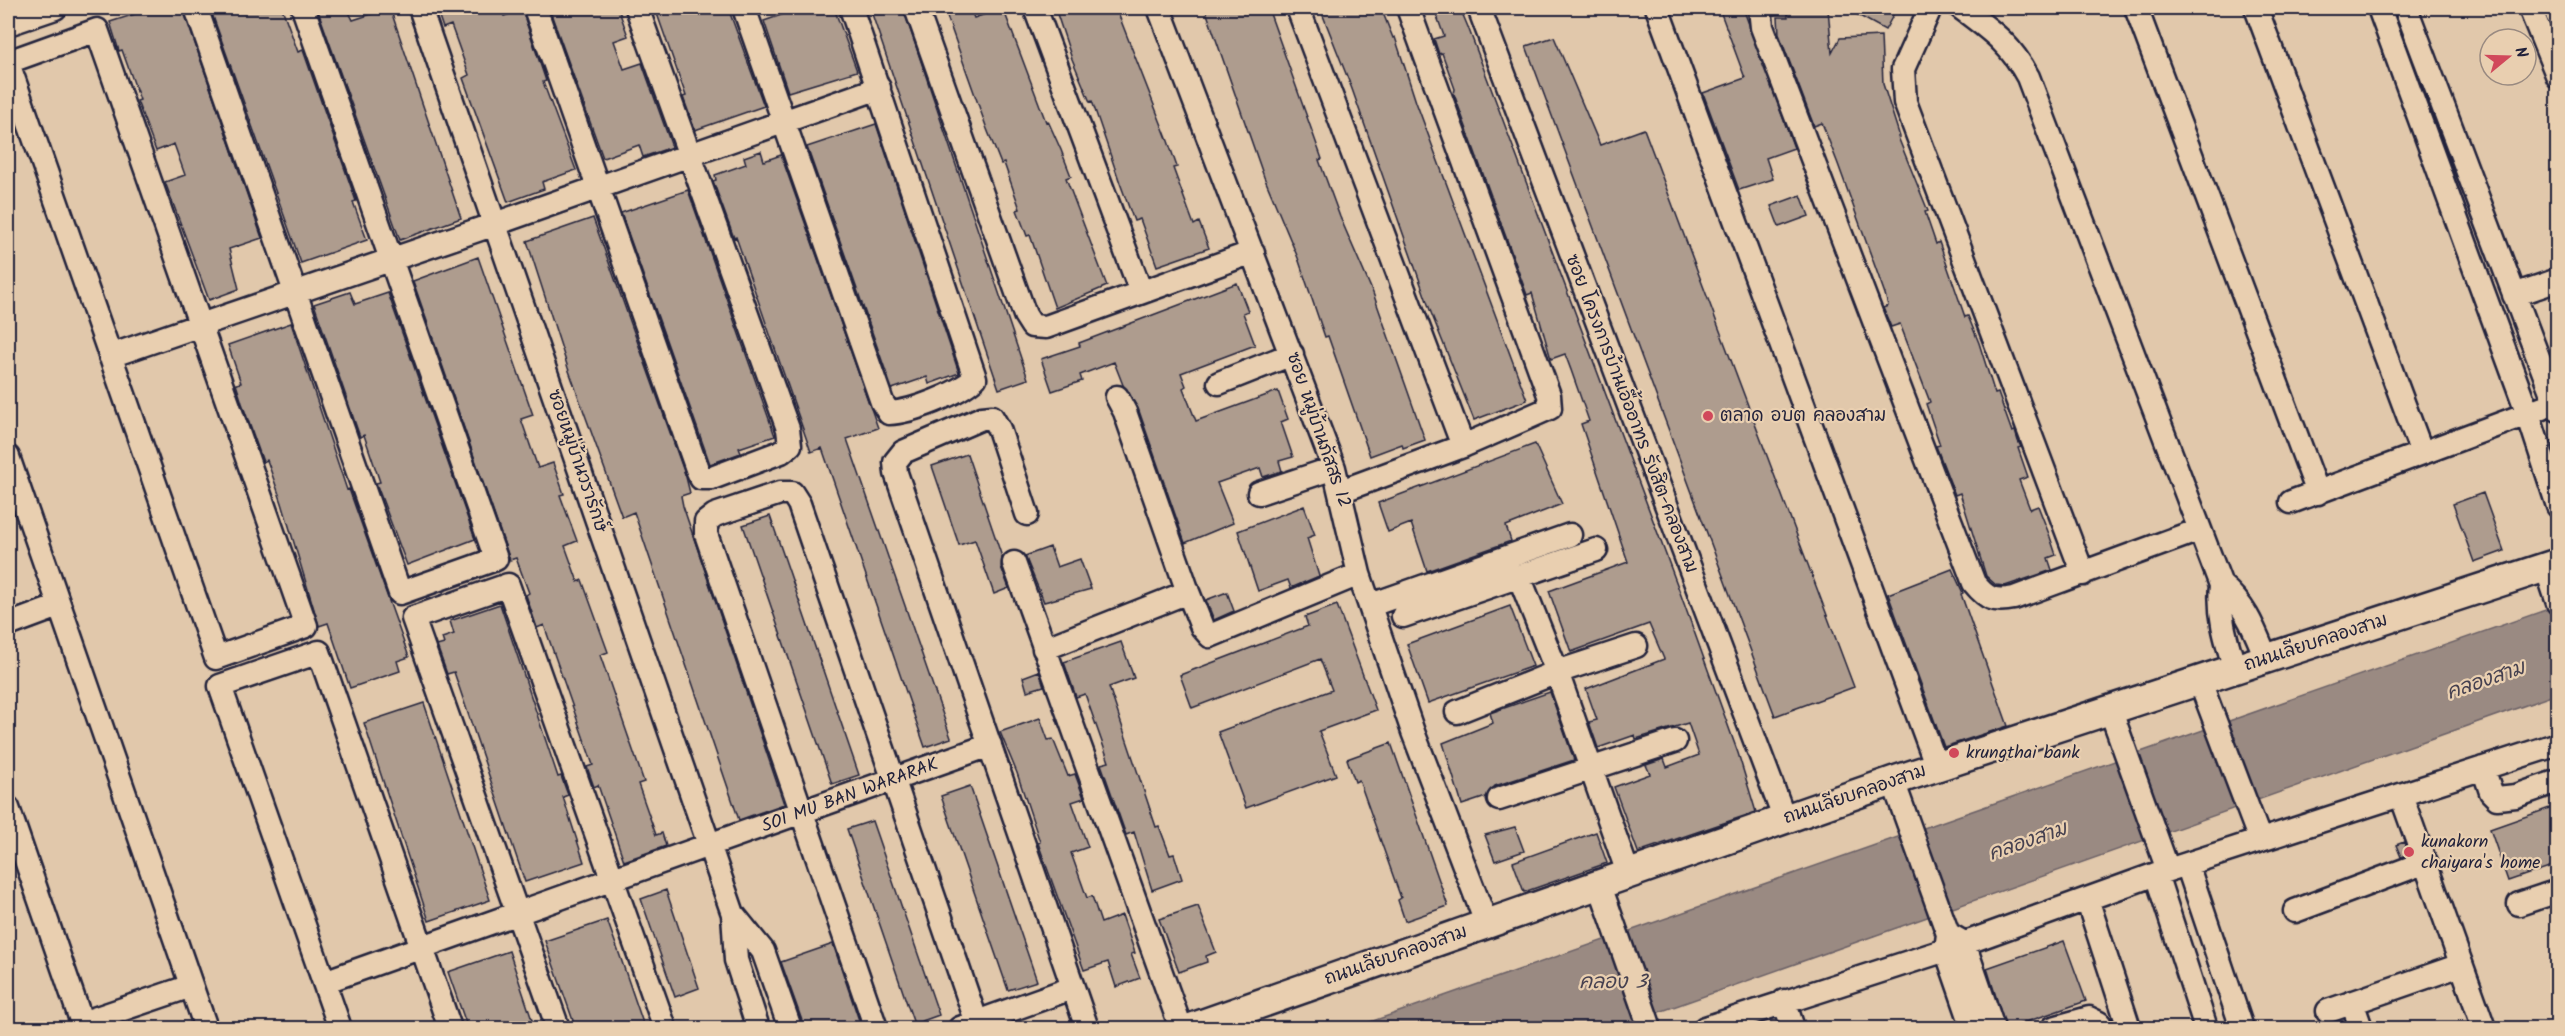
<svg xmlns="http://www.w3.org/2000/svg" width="2565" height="1036" font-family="Kalam,'Playpen Sans Thai',sans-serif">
	<rect width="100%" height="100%" fill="#e1c8ab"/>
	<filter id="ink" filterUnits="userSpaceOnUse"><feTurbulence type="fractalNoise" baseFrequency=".0167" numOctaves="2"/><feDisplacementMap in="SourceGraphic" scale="12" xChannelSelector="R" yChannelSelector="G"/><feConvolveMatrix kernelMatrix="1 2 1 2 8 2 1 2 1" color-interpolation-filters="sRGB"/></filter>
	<g filter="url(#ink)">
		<path fill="#9a8a82" stroke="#6a6066" stroke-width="1.5" d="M 2557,606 L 2557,694 L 1614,1028 L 1353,1028 Z"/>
		<path fill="#ae9c8e" stroke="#22223b" stroke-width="1.5" d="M 154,8 L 183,8 L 262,238 L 229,249 L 239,289 L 209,300 L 165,182 L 185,175 L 174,144 L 156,151 L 137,101 L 140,100 L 122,50 L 119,51 L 110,22 Z
			M 210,8 L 282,8 L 298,52 L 303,50 L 356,201 L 353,202 L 367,240 L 301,263 Z
			M 317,8 L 347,8 L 353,20 L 390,8 L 461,218 L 400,240 Z
			M 436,8 L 501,8 L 504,16 L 522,10 L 546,81 L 543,82 L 576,170 L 542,182 L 544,189 L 508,202 L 463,78 L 469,75 L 451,25 L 443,28 Z
			M 549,8 L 618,8 L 628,36 L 614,41 L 624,69 L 642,63 L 672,147 L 643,157 L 639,145 L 603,158 Z
			M 655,8 L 728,8 L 764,106 L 695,130 L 683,97 L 686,96 Z
			M 782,8 L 834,8 L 857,71 L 788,92 L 764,21 L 784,14 Z
			M 870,8 L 903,8 L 1028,379 L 999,389 Z
			M 944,8 L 970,8 L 974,18 L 1003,8 L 1046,122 L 1048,121 L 1061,150 L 1071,176 L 1066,178 L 1107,286 L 1055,308 L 1030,235 L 1027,236 L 1017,210 L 1020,209 L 1004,163 L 1001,164 L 987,129 Z
			M 1055,8 L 1116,8 L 1168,141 L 1177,167 L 1173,168 L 1194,225 L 1199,222 L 1209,248 L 1157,266 L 1140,219 L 1134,221 L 1120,183 L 1092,101 L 1090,102 L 1072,59 Z
			M 1205,8 L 1268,8 L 1322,159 L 1319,160 L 1340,217 L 1373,293 L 1425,440 L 1403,448 L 1402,444 L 1370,456 L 1328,336 L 1325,337 L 1298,258 L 1264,177 Z
			M 1320,8 L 1381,8 L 1393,38 L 1395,37 L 1416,102 L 1527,400 L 1474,420 L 1430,310 L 1352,89 Z
			M 1434,8 L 1460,8 L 1468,27 L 1678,587 L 1738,753 L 1756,812 L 1638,852 L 1614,787 L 1650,774 L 1646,765 L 1664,759 L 1667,767 L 1699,755 L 1688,723 L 1636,739 L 1635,735 L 1598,748 L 1589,722 L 1597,720 L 1586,689 L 1664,659 L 1649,624 L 1571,652 L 1549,591 L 1628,562 L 1581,424 L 1589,421 L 1571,370 L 1565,354 L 1551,359 L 1532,293 L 1527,295 L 1454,94 L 1455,89 L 1442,53 L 1439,54 L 1434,39 L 1444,36 Z
			M 1719,8 L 1743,8 L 1794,148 L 1766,158 L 1773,179 L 1739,190 L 1703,93 L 1745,78 Z
			M 1788,8 L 1828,9 L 1832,53 L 1840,38 L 1881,36 L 1883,84 L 1900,137 L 1898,137 L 1928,211 L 1925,212 L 1936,244 L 1939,242 L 1965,317 L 1968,316 L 1979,343 L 1995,394 L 1998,393 L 2012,432 L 2015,431 L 2018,441 L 2021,447 L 2018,448 L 2028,477 L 2019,480 L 2030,509 L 2038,506 L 2049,534 L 2056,555 L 2048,558 L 2052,570 L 2005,586 L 1996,585 L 1986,576 L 1960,493 L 1955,495 L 1936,446 L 1940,445 L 1926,404 L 1930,402 L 1900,324 L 1891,327 L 1883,308 L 1888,306 L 1885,294 L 1838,164 L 1822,123 L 1814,126 L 1779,34 L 1778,17 L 1788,17 Z
			M 1845,8 L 1897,8 L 1885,30 Z
			M 1554,37 L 1600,145 L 1644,129 L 1854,687 L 1775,716 L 1526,46 Z
			M 876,124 L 959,373 L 929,384 L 927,377 L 892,389 L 807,147 Z
			M 761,151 L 764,161 L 781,155 L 878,428 L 847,439 L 951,738 L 925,747 L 822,448 L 811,452 L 736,237 L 734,238 L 713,181 L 716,180 L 715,175 L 746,164 L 744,157 Z
			M 688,190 L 775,436 L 739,448 L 741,453 L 710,464 L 621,213 Z
			M 1801,195 L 1809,216 L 1779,227 L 1771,206 Z
			M 593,218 L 686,477 L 690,493 L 681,496 L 683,506 L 784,804 L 739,820 L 634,512 L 622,517 L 568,368 L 527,241 Z
			M 478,257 L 533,415 L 521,419 L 538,468 L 553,463 L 564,494 L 560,495 L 577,541 L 565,546 L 578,582 L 582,580 L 608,652 L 600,655 L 644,782 L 638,784 L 656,835 L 662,833 L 666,846 L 624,861 L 598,785 L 594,787 L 587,767 L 593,765 L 544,625 L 537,628 L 526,595 L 529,593 L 516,558 L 510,560 L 413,281 Z
			M 1237,283 L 1248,311 L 1243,313 L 1255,345 L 1181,373 L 1186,386 L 1183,388 L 1196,421 L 1278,391 L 1288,419 L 1281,422 L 1293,457 L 1279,461 L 1282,471 L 1263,477 L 1260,468 L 1217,483 L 1233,523 L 1185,543 L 1138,408 L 1123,385 L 1114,362 L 1080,375 L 1082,381 L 1052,391 L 1041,359 L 1080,346 L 1079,343 Z
			M 350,292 L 355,304 L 388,293 L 475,539 L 407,565 L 376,483 L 380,482 L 364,435 L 360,437 L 314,304 Z
			M 291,323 L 347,490 L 349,489 L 409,657 L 397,661 L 400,671 L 350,688 L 328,623 L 319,626 L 282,503 L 267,460 L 263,462 L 242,403 L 236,384 L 241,383 L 228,345 Z
			M 1535,444 L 1562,504 L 1506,526 L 1511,541 L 1427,571 L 1411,523 L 1388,532 L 1378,503 Z
			M 967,454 L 1002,557 L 1001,567 L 1009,588 L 994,594 L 975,540 L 959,545 L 932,466 Z
			M 2483,493 L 2504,551 L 2474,562 L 2453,504 Z
			M 1304,506 L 1315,535 L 1307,538 L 1319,576 L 1291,588 L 1288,580 L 1258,591 L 1238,531 Z
			M 770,516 L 859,775 L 832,784 L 743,525 Z
			M 1050,547 L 1057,567 L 1080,559 L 1091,589 L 1044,602 L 1025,556 Z
			M 1952,569 L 1963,593 L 1961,594 L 2008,726 L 1944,747 L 1888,594 Z
			M 1227,592 L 1234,611 L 1214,620 L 1206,600 Z
			M 500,604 L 558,777 L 561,776 L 568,795 L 563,797 L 584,862 L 525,882 L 454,672 L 447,674 L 437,646 L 444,644 L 442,638 L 454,634 L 450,621 Z
			M 1337,605 L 1376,710 L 1319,731 L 1336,775 L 1246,808 L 1218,732 L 1332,690 L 1320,659 L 1192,708 L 1180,675 L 1308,626 L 1305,617 Z
			M 1510,606 L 1533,666 L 1428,703 L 1407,644 Z
			M 1121,642 L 1134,678 L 1109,687 L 1156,827 L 1159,826 L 1170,855 L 1174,854 L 1182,879 L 1152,890 L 1134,832 L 1126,835 L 1101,764 L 1109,762 L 1085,694 L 1076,697 L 1064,662 Z
			M 1039,671 L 1044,686 L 1027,691 L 1023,677 Z
			M 1550,692 L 1574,760 L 1495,786 L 1486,797 L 1462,805 L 1443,743 L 1493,723 L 1490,713 Z
			M 424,703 L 490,900 L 429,921 L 364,723 Z
			M 1040,718 L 1048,740 L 1053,739 L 1068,776 L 1075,774 L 1084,798 L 1072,802 L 1088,847 L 1071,853 L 1087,898 L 1092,896 L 1101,923 L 1122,915 L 1135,953 L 1131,954 L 1140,978 L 1116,987 L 1108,962 L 1084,970 L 1038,843 L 1040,842 L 1017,773 L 1000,732 Z
			M 1391,743 L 1448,906 L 1405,921 L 1398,900 L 1401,898 L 1359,780 L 1355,782 L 1347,759 Z
			M 970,786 L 1037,981 L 1008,990 L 941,796 Z
			M 2558,805 L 2558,864 L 2508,881 L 2490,829 Z
			M 872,821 L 939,1015 L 914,1024 L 847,829 Z
			M 1515,827 L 1524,851 L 1495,861 L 1485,835 Z
			M 1596,832 L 1607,863 L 1524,892 L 1513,862 Z
			M 2404,842 L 2408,854 L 2401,857 L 2396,845 Z
			M 666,890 L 699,988 L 675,997 L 641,899 Z
			M 1198,906 L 1216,952 L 1206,956 L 1207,962 L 1179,972 L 1159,919 Z
			M 607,920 L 620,956 L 645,1029 L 576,1029 L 545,941 Z
			M 2064,941 L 2086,1001 L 2006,1029 L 1987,968 Z
			M 833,944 L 862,1029 L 805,1029 L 781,962 Z
			M 509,951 L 533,1023 L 517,1029 L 468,1029 L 448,972 Z"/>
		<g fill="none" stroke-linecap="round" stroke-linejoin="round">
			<defs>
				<path id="minor" d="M 196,8 L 400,593 L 496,559 L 303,8
					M 420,8 L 733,914 L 736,960 L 758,1028
					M 535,8 L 697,469 L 701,478 L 712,478 L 781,452 L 790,445 L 788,429 L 637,8
					M 744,8 L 882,402 L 889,413 C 912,412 958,394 975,378 L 851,8
					M 916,8 L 1025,315 L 1032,326 L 1046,327 L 1253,252
					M 1035,8 L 1141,292
					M 1159,8 L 1334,468 L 1359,574 L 1413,732 L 1487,925
					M 1298,8 L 1463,446
					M 1479,8 L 1785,820
					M 1657,8 L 1937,767
					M 1760,8 L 1762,27 L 1974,583 C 1987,599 1994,602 2014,598 L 2199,530
					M 1961,8 C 1990,30 2010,43 2028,77 L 2221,585 C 2218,615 2226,640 2235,669
					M 2136,8 L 2318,493
					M 2256,8 L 2422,453
					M 2379,8 L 2528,414 L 2558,506
					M 2406,8 L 2558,410
					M 2530,8 L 2558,77
					M 1928,13 L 1903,69 L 1905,102 L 2083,574
					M 2557,14 L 2558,16
					M 8,24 L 55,8
					M 8,62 L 97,30 L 306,626 L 216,658 L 8,63
					M 2514,295 L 2558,280
					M 110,356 L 495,224 L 879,88
					M 1219,383 L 1292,354
					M 1117,397 L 1125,412 L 1188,592 L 1202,627 L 1210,636 L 1359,574
					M 8,457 L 206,1028
					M 1341,491 L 1463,446 L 1550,408 L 1549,395 L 1408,8
					M 1259,493 L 1334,468
					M 2291,502 L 2543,408
					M 1027,514 L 999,429 L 992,417 L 982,418 L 903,452 L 895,462 L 896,473 L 1087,1028
					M 1014,563 L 1181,1028
					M 2546,567 L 2558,603
					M 1519,576 L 1557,672 L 1628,873
					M 2221,585 C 2247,607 2254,629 2267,660
					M 1371,605 L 1570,535
					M 1403,616 L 1596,550
					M 8,625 L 59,606
					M 1044,649 L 1188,592
					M 2199,679 L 2260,840
					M 2110,709 L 2168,870
					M 1457,712 L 1557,672 L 1636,646
					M 2483,768 L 2491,792 L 2497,798 L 2516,796 L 2558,781
					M 1893,781 L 1948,934 L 1946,950 L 1973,1028
					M 2401,795 L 2484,1028
					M 1499,799 L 1675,741
					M 8,808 L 82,1023 L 191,986
					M 2187,864 L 2242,1028
					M 2156,874 L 2206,1028
					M 1599,883 L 1650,1028
					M 2087,899 L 2129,1028
					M 2519,904 L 2558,891
					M 2295,911 L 2426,862
					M 733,914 L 763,951 L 790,1028
					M 1952,936 L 1964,943 L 1993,1028
					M 324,982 L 990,745
					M 1784,1001 L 1793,1028
					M 2352,1002 L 2361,1028
					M 2328,1011 L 2461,965
					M 340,1028 L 220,686 L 319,652 L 450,1028
					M 558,1028 L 413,618 L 508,585 L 665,1028
					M 876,1028 L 706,534 L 706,522 L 715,515 L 780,493 L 792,493 L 799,504 L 977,1023
					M 960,1028 L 1072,988
					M 1705,1028 L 1946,950 L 2156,874 L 2558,744
					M 2053,1028 L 2089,1018 L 2099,1023 L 2102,1028"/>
				<path id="major" d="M 1191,1028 L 1893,781 L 2558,563"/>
			</defs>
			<use href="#minor" stroke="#22223b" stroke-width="27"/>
			<use href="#major" stroke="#22223b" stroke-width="33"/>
			<use href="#minor" stroke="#e9cfb0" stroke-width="22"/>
			<use href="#major" stroke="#e9cfb0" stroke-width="28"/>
		</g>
	</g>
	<g fill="#d1495b" stroke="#e9cfb0" stroke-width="2">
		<circle cx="1708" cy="416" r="6"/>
		<circle cx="1954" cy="753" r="6"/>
		<circle cx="2409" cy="852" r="6"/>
	</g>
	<g text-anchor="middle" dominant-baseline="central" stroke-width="4.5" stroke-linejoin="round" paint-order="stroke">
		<g font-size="18" fill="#22223b" stroke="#e9cfb0">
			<text transform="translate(1631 414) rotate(69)">ซอย โครงการบ้านเอื้ออาทร รังสิต-คลองสาม</text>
			<text transform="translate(1318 430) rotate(71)">ซอย หมู่บ้านภัสสร 12</text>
			<text transform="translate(577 461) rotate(71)">ซอยหมู่บ้านวรารักษ์</text>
			<text transform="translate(2316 643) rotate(-18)">ถนนเลียบคลองสาม</text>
			<text transform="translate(1855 795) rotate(-19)">ถนนเลียบคลองสาม</text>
			<text transform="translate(850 796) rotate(-20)">SOI MU BAN WARARAK</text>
			<text transform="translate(1396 956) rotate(-19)">ถนนเลียบคลองสาม</text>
		</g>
		<g font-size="18" fill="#22223b" stroke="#e9cfb0" text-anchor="start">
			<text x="1720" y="416">ตลาด อบต คลองสาม</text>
			<text x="1966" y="753">krungthai bank</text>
			<text x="2421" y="842">kunakorn<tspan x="2421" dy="21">chaiyara's home</tspan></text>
		</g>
		<g font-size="20" font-style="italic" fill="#464150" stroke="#e9cfb0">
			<text transform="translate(2486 681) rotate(-19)">คลองสาม</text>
			<text transform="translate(2028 842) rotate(-19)">คลองสาม</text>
			<text x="1613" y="983">คลอง 3</text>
		</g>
	</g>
	<rect width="2565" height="1036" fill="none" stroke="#e9cfb0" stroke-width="30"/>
	<rect x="15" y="15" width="2535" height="1006" fill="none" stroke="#22223b" stroke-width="2" filter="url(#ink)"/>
	<g transform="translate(2508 57) rotate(71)"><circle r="28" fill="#e9cfb0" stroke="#998a81" stroke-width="1.5"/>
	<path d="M0-4.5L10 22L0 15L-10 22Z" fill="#d1495b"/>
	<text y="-9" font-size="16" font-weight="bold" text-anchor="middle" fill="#22223b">N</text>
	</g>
</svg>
